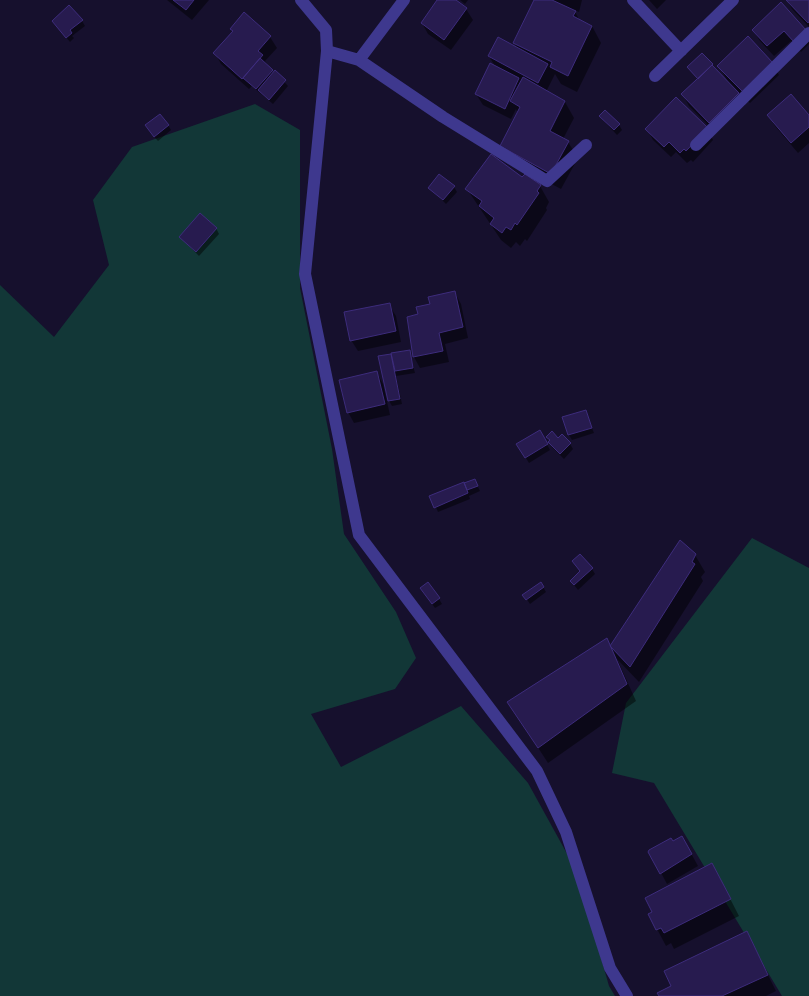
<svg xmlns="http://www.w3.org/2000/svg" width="809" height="996" font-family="Helvetica,sans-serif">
	<rect width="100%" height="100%" fill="#16102d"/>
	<path fill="#123737" d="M 255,104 L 300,130 L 300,288 L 332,449 L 344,534 L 396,612 L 416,658 L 395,689 L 311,714 L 341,767 L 461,706 L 528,783 L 576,870 L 609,986 L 615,996 L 0,996 L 0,285 L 54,337 L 109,265 L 93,200 L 132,147 Z
		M 752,538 L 809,568 L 809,996 L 782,996 L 654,783 L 612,773 L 626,703 Z"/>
	<path fill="#0007" d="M 167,0 L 209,0 L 192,20 Z
		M 439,0 L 454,0 L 466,9 L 473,20 L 451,50 L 428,34 L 422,23 Z
		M 460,0 L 468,0 L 465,4 Z
		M 535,0 L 582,0 L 579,12 L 574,10 L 580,21 L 592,26 L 601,43 L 577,92 L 561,84 L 555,74 L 546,92 L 565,102 L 574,118 L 563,139 L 568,142 L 578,158 L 561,189 L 510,162 L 518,114 L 516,109 L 511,119 L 483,105 L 476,94 L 496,68 L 489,56 L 518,49 L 514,43 Z
		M 649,0 L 666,0 L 657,9 Z
		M 787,0 L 809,0 L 809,27 L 792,9 Z
		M 244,14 L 270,37 L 277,48 L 265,61 L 273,73 L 275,72 L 288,86 L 273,104 L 252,86 L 249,89 L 221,64 L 215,53 L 233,32 L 232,29 Z
		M 82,21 L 85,26 L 72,36 L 74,38 L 70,42 L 57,26 Z
		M 753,30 L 805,30 L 809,37 L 809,44 L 801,52 L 791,41 L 774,56 L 760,41 Z
		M 772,64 L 779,75 L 750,103 L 735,89 L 745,105 L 716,133 L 689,106 L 683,95 L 698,80 L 689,67 L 715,70 L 728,82 L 719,66 Z
		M 768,115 L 809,117 L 809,143 L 798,153 L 775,126 Z
		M 600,117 L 619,125 L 622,130 L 617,135 Z
		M 168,125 L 171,130 L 158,141 L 149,131 Z
		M 647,129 L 707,129 L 713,140 L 693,162 L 691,160 L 687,163 L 676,152 L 671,157 L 653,140 Z
		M 522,179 L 540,186 L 549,202 L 546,208 L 547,210 L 527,241 L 525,239 L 520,246 L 516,242 L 511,248 L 501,240 L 467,189 Z
		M 454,187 L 457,192 L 446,204 L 430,188 Z
		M 216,228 L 219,234 L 199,256 L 180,237 Z
		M 455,293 L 461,304 L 468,338 L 445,344 L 449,362 L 420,368 L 414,357 L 408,317 L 420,315 L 432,305 Z
		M 389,305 L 396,316 L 401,342 L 358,351 L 351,340 Z
		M 409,351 L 415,373 L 396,376 L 402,404 L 392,406 L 388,399 L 380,357 Z
		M 377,373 L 383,384 L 390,415 L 354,423 L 348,412 Z
		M 585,411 L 594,433 L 572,440 L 569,435 Z
		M 540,432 L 550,450 L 529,463 L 518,445 Z
		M 548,437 L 570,444 L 573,449 L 564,459 L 552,447 Z
		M 477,485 L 480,491 L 469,496 L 470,499 L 438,512 L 431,496 Z
		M 680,542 L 695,555 L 705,572 L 701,577 L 703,581 L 639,682 L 617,659 L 636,701 L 548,763 L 509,703 L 611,648 Z
		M 592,569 L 595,574 L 578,590 L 571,581 L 581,572 Z
		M 543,587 L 546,592 L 530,604 L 524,595 Z
		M 424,593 L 439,599 L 442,604 L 435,608 Z
		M 682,837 L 698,866 L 667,884 L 650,852 Z
		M 721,881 L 739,916 L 674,949 L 671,943 L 666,946 L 657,929 Z
		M 747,933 L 776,991 L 766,996 L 660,996 Z"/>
	<path fill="#271b4f" stroke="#3d2c7c" d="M 173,0 L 194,0 L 186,10 Z
		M 437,0 L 456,0 L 467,8 L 444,40 L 421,23 Z
		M 534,0 L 552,0 L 576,11 L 573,16 L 592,26 L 568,76 L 550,67 L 552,62 L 513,43 Z
		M 786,0 L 809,0 L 809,22 L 808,23 Z
		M 781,2 L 806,30 L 794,42 L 784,31 L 767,46 L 752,30 Z
		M 69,5 L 83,20 L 70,30 L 72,33 L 66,38 L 52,21 Z
		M 244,12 L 271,36 L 258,51 L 263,55 L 242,79 L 213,53 L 233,31 L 230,29 Z
		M 748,36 L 773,63 L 743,92 L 717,66 Z
		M 498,37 L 548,64 L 538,83 L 488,56 Z
		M 702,53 L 713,64 L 698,79 L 687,67 Z
		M 260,58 L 273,70 L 256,89 L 243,78 Z
		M 490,63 L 519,78 L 505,109 L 475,94 Z
		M 712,65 L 739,93 L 709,123 L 681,94 Z
		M 275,70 L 286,80 L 269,100 L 258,90 Z
		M 523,77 L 565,101 L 550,131 L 569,141 L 551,174 L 500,146 L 520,107 L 510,101 Z
		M 791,94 L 809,115 L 809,127 L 791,143 L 767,115 Z
		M 676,97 L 708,128 L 686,151 L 684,149 L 680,153 L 669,142 L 664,147 L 645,129 Z
		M 605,110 L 620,124 L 614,130 L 599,116 Z
		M 160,114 L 169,125 L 154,137 L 145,125 Z
		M 491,154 L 522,177 L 525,174 L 541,185 L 537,191 L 539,193 L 517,225 L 515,223 L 511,230 L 506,227 L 502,233 L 490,224 L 494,218 L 479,206 L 482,201 L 465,189 Z
		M 439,174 L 455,186 L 443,200 L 428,188 Z
		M 200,213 L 217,228 L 196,252 L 179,237 Z
		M 455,291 L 463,327 L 439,333 L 443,351 L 413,357 L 407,317 L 418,314 L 416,307 L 430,304 L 428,297 Z
		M 390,303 L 396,331 L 350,341 L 344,312 Z
		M 410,350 L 413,368 L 395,371 L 391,353 Z
		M 391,354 L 400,399 L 388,401 L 378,356 Z
		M 377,371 L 385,404 L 347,413 L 339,380 Z
		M 586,410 L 592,428 L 568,435 L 562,417 Z
		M 540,430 L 548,444 L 525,458 L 516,444 Z
		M 552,431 L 558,438 L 562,434 L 571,443 L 560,454 L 548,442 L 550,440 L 546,437 Z
		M 475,479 L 478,486 L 467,490 L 464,483 Z
		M 464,482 L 468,493 L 434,508 L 429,496 Z
		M 680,540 L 696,554 L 692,562 L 695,564 L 630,667 L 610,646 Z
		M 580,554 L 593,568 L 574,585 L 570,581 L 580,571 L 572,561 Z
		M 428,582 L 440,598 L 432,604 L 420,588 Z
		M 541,582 L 544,587 L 526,600 L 522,595 Z
		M 607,638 L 627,684 L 538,748 L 507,702 Z
		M 682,836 L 692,854 L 660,874 L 648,852 L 649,850 L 671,838 L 673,841 Z
		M 712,863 L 731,899 L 664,933 L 661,928 L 656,930 L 648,914 L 652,912 L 645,898 Z
		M 747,931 L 768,975 L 722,996 L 659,996 L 657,993 L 671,986 L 664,971 Z"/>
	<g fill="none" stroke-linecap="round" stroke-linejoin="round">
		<path stroke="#3e388e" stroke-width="12" d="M 301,0 L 326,30 L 327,51 L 305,274 L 359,535 L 537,771 L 566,832 L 610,968 L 627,996
			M 633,0 L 681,51
			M 327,51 L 359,60 L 404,0
			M 359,60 L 443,117 L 547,181 L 586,145
			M 655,76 L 733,0
			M 696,145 L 809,33"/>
	</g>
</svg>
